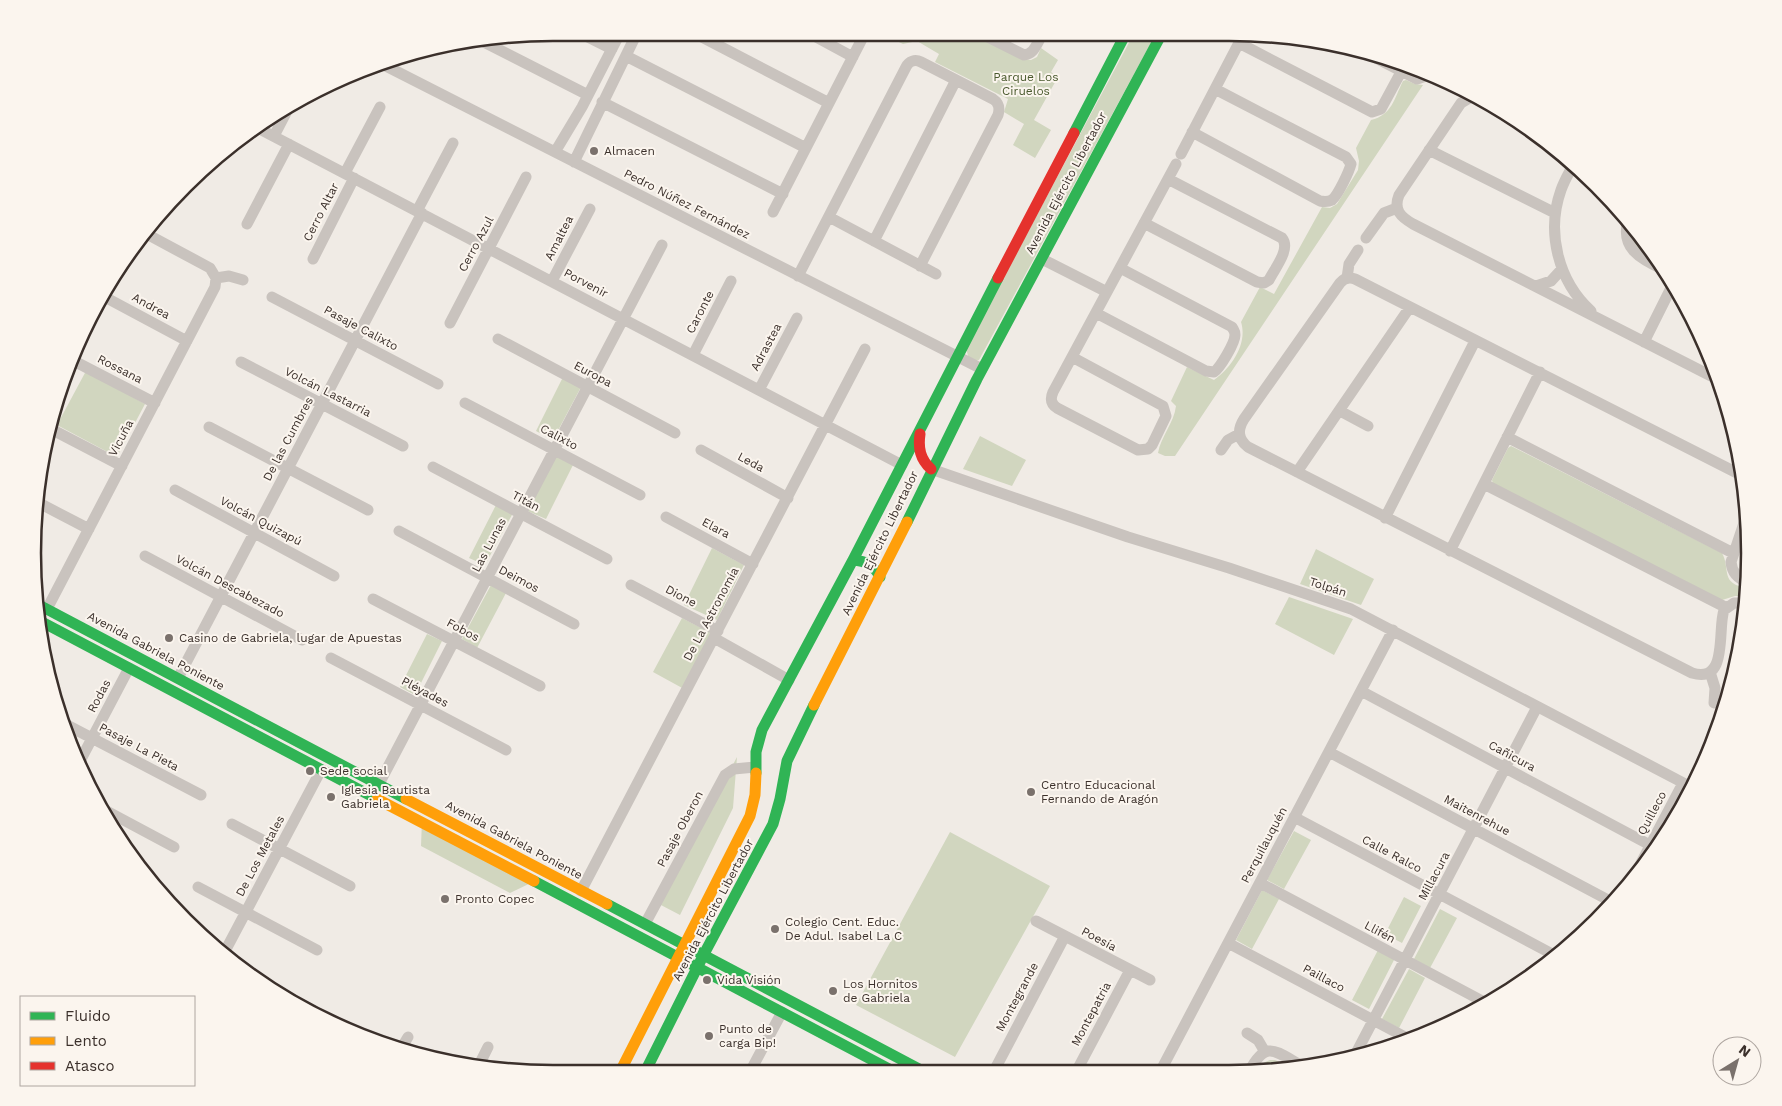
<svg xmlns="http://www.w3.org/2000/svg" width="1782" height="1106" font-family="'Work Sans',sans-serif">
	<rect width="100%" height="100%" fill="#f0ebe5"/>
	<path fill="#d1d6bf" d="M 888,37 L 978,37 L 1022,59 L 1031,60 L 1037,57 L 1041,48 L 1058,60 L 1051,72 L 1058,77 L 1034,120 L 1051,130 L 1035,158 L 1013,145 L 1024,124 L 1004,112 L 1008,99 L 935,62 L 939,54 L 917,41 L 903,44 Z
		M 1132,37 L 1154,37 L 979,360 L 973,361 L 968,356 L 966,348 Z
		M 1406,80 L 1415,84 L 1423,85 L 1175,456 L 1165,456 L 1158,453 C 1161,436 1174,423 1176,406 L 1171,401 L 1187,367 L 1214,380 C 1231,368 1248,344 1241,322 L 1260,287 L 1274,294 L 1322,207 L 1330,208 L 1337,204 L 1358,170 L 1359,161 L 1356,148 L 1371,120 C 1392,115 1394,99 1403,81 Z
		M 1630,223 L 1659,263 L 1650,259 L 1633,244 Z
		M 86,371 L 145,404 L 117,457 L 57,425 Z
		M 563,377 L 581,387 L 553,440 L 536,431 Z
		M 980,436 L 1026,460 L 1012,486 L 963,469 Z
		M 1511,446 L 1722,553 C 1731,569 1719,584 1748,588 L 1747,596 L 1735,596 L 1722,600 L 1493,484 L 1492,480 L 1508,448 Z
		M 555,453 L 574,463 L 546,519 L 525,510 Z
		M 496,505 L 513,513 L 485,565 L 469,558 Z
		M 712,548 L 744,565 L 717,620 L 684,605 Z
		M 1316,549 L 1374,579 L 1361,605 L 1300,584 Z
		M 491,585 L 506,593 L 477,648 L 462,639 Z
		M 1289,597 L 1353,619 L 1334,655 L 1275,624 Z
		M 682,618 L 713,634 L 684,689 L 653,672 Z
		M 427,634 L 442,641 L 415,695 L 400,687 Z
		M 737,757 L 733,808 L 680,915 L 659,904 Z
		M 422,820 L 537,880 L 510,893 L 421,846 Z
		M 1294,831 L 1311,840 L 1284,889 L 1267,880 Z
		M 950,832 L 1050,886 L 955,1057 L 856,1005 Z
		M 1262,890 L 1279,899 L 1252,949 L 1236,940 Z
		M 1404,897 L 1421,906 L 1402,943 L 1385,934 Z
		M 1440,909 L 1457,918 L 1430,968 L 1414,959 Z
		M 1378,950 L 1395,958 L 1369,1009 L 1352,1000 Z
		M 1409,969 L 1425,978 L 1399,1028 L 1382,1019 Z
		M 1270,1060 L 1275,1060 L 1293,1068 L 1257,1072 L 1263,1063 Z"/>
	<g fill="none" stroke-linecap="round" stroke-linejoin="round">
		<path stroke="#c9c3be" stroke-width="11" d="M 588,37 L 612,49
			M 702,37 L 829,103
			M 816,37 L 853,57
			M 988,37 L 1024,55 C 1034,54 1036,45 1041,37
			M 478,39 L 588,95
			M 1239,43 L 1372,112 L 1381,109 L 1401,72
			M 626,56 L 806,148
			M 1376,58 L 1417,79 L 1423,77 L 1427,72
			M 380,63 L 982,369
			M 1471,97 L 1461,103 L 1399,195 C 1393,210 1401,217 1413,224 L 1719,380
			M 602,102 L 783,194
			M 256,127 L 902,465
			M 1192,132 L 1320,201 C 1325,202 1328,202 1332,200 C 1338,195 1349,172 1351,164 L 1346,157 L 1215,89
			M 274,136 L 288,109
			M 1429,150 L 1555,213
			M 555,152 L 582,107 L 618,37
			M 1181,154 L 1242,37
			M 574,162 L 635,37
			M 1573,165 C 1569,173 1564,181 1561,190 C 1546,232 1558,281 1591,311
			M 345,173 L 380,107
			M 180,196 L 186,184
			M 417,211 L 453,143
			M 773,212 L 863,37
			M 829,217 L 936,274
			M 1628,220 C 1620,250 1642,259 1664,270
			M 1144,223 L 1257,282 L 1264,283 L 1269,280 C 1275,268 1291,249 1282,238 L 1168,179
			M 247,224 L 289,144
			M 1366,238 L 1384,213 L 1397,208
			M 874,241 L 956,80
			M 313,259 L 354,178
			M 1042,259 L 1107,292
			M 798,276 L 906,67 C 909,61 915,59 921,62 L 993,99 C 999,103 1000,108 998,115 L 920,266
			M 216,278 L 229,276 L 243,280
			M 1347,278 L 1349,264 L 1358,250
			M 552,281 L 590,209
			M 1536,286 L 1551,281 L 1562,269
			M 101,295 L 187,341
			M 272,297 L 438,384
			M 1096,313 L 1206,371 L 1214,372 C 1220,368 1235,343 1235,335 C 1235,331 1234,331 1232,327 L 1120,268
			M 450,323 L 526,177
			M 498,339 L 675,433
			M 1644,342 L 1673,284
			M 693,355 L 731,281
			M 1072,357 L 1163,406 L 1166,416 L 1152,445 L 1148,449 L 1138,450 L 1057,408 C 1051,404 1050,399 1053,392 L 1176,164
			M 72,360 L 155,403
			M 241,362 L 403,446
			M 759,390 L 797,318
			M 465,403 L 640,495
			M 1340,411 L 1368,426
			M 209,427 L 368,510
			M 49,428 L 122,466
			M 1507,437 L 1733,553
			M 701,450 L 788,498
			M 1221,450 L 1228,440 L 1239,434
			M 433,467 L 607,559
			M 931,469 L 1128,537 L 1229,568 L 1351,609 L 1693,788
			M 1297,472 L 1410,307
			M 1743,476 L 1355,279 C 1349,277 1344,278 1340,283 L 1244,419 C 1237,430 1238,439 1248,447 L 1692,673 C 1729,684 1717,630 1724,610 L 1734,603 L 1746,603
			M 1484,484 L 1725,607
			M 175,490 L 334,576
			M 37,502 L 89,529
			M 666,517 L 753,564
			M 1746,517 L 1731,562 C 1732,573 1738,579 1748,582
			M 1385,518 L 1475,341
			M 399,531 L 574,624
			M 1450,551 L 1540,372
			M 145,556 L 302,640
			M 631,585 L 718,631
			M 373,599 L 540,686
			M 47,609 L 215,287 L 216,278 L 210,268 L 143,232
			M 714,638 L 789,680
			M 331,658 L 506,750
			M 1710,672 L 1715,688 L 1714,703
			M 178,678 L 422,213
			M 1361,691 L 1650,845
			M 63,723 L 201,795
			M 1329,752 L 1612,902
			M 79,763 L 129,668
			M 379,784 L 662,245
			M 101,808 L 174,847
			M 1294,817 L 1556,956
			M 232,824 L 350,886
			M 1631,882 L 1683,783
			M 1260,883 L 1488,1004
			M 198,887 L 317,950
			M 581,891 L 865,349
			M 1036,921 L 1150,980
			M 645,924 L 725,775 L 734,769 L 755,767
			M 1228,943 L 1407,1038
			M 223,955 L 321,770
			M 1247,1033 L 1258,1040 L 1265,1052
			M 402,1047 L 408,1037
			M 1354,1057 L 1537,707
			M 478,1067 L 488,1047
			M 751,1070 L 782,1012
			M 994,1071 L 1065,936
			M 1076,1072 L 1130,970
			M 1160,1072 L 1393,630
			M 1249,1072 C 1266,1039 1275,1051 1302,1066"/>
		<path stroke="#30b455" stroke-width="11" d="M 1074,133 L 1124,37
			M 907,522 L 977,379 L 1160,37
			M 853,560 C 866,561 874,565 880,577
			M 39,605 L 406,799
			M 42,622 L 377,799
			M 756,773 L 756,752 L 762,730 L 854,558 L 998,278
			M 534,881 L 893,1071
			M 607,904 L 923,1071
			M 646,1070 L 703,956 L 773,824 L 780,799 L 787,761 L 814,705"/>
		<path stroke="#ff9f0a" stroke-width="11" d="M 814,705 L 907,522
			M 377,799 L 534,881
			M 406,799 L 607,904
			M 621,1070 L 750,816 L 755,795 L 756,773"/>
		<path stroke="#e5322d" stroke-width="11" d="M 998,278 L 1074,133
			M 920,434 C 918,448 920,459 931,469"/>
	</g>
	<g fill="#7a716c" stroke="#fbf5ee" stroke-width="2">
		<circle cx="594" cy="151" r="5"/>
		<circle cx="169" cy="638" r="5"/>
		<circle cx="310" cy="771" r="5"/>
		<circle cx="1031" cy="792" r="5"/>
		<circle cx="331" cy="797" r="5"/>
		<circle cx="445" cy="899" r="5"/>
		<circle cx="775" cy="929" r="5"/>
		<circle cx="707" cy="980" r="5"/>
		<circle cx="833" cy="991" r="5"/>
		<circle cx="709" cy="1036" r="5"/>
	</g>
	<g text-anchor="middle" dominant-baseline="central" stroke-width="4" stroke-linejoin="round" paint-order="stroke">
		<g font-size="12" fill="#4a5a2e" stroke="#fbf5ee">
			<text x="1026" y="77">Parque Los<tspan x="1026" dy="14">Ciruelos</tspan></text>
		</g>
		<g font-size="12" fill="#3b302b" stroke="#fbf5ee" text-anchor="start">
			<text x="604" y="151">Almacen</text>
			<text x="179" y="638">Casino de Gabriela, lugar de Apuestas</text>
			<text x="320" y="771">Sede social</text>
			<text x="1041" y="785">Centro Educacional<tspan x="1041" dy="14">Fernando de Aragón</tspan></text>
			<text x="341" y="790">Iglesia Bautista<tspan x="341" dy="14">Gabriela</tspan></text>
			<text x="455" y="899">Pronto Copec</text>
			<text x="785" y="922">Colegio Cent. Educ.<tspan x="785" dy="14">De Adul. Isabel La C</tspan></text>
			<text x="717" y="980">Vida Visión</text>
			<text x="843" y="984">Los Hornitos<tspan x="843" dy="14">de Gabriela</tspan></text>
			<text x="719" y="1029">Punto de<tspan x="719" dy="14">carga Bip!</tspan></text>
		</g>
		<g font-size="12" fill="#3b302b" stroke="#fbf5ee">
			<text transform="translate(1066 183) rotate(-62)">Avenida Ejército Libertador</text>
			<text transform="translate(687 204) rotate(27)">Pedro Núñez Fernández</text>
			<text transform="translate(321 212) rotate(-63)">Cerro Altar</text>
			<text transform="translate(559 238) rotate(-63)">Amaltea</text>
			<text transform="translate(476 244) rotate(-62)">Cerro Azul</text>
			<text transform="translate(586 283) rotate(28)">Porvenir</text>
			<text transform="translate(151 306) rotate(28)">Andrea</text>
			<text transform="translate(700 312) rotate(-63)">Caronte</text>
			<text transform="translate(361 328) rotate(28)">Pasaje Calixto</text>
			<text transform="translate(766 347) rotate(-62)">Adrastea</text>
			<text transform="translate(120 369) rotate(27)">Rossana</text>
			<text transform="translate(593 374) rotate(28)">Europa</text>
			<text transform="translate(328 392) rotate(27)">Volcán Lastarria</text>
			<text transform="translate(559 437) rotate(28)">Calixto</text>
			<text transform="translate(121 438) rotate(-62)">Vicuña</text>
			<text transform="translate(288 439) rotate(-62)">De las Cumbres</text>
			<text transform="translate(751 462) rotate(28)">Leda</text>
			<text transform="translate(526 501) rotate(28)">Titán</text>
			<text transform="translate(261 521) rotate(28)">Volcán Quizapú</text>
			<text transform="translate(716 528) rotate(28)">Elara</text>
			<text transform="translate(880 543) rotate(-64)">Avenida Ejército Libertador</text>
			<text transform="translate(489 545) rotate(-62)">Las Lunas</text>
			<text transform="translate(519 579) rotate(28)">Deimos</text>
			<text transform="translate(230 586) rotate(28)">Volcán Descabezado</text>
			<text transform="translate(1328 587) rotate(18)">Tolpán</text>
			<text transform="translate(681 596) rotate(28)">Dione</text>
			<text transform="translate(711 614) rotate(-62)">De La Astronomía</text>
			<text transform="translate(463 630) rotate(28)">Fobos</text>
			<text transform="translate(156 651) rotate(28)">Avenida Gabriela Poniente</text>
			<text transform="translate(425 692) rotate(28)">Pléyades</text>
			<text transform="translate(99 696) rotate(-62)">Rodas</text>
			<text transform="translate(139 747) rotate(28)">Pasaje La Pieta</text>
			<text transform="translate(1512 756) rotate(28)">Cañicura</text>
			<text transform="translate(1652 813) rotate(-62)">Quilleco</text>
			<text transform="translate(1477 815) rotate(28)">Maitenrehue</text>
			<text transform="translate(680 829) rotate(-62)">Pasaje Oberon</text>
			<text transform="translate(514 840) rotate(28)">Avenida Gabriela Poniente</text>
			<text transform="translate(1264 845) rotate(-62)">Perquilauquén</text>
			<text transform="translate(1392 854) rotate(28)">Calle Ralco</text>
			<text transform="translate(260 856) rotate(-62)">De Los Metales</text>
			<text transform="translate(1434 876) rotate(-62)">Millacura</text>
			<text transform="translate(713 910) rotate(-62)">Avenida Ejército Libertador</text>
			<text transform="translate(1380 932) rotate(28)">Llifén</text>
			<text transform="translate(1099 939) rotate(28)">Poesía</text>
			<text transform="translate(1324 978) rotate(28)">Paillaco</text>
			<text transform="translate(1017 997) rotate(-62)">Montegrande</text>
			<text transform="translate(1091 1014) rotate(-62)">Montepatria</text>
		</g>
	</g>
	<path d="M0 0H1782V1106H0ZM553 41H1229A512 512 0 0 1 1741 553V553A512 512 0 0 1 1229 1065H553A512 512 0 0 1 41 553V553A512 512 0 0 1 553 41Z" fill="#fbf5ee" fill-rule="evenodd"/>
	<path fill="none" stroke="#3b302b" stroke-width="2.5" d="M553 41H1229A512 512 0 0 1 1741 553V553A512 512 0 0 1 1229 1065H553A512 512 0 0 1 41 553V553A512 512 0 0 1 553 41Z"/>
	<rect x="20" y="996" width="175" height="90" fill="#fbf5ee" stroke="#aea6a0"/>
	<rect x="30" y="1012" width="25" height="8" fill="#30b455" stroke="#aea6a0"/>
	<text x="65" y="1021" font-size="15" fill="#3b302b">Fluido</text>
	<rect x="30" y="1037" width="25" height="8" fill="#ff9f0a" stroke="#aea6a0"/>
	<text x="65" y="1046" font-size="15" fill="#3b302b">Lento</text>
	<rect x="30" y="1062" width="25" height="8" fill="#e5322d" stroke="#aea6a0"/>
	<text x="65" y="1071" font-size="15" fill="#3b302b">Atasco</text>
	<g transform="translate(1737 1061) rotate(37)"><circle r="24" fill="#fbf5ee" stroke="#aea6a0"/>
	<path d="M0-4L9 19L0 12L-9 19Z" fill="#7a716c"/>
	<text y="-8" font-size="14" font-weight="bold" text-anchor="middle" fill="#3b302b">N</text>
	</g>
</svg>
